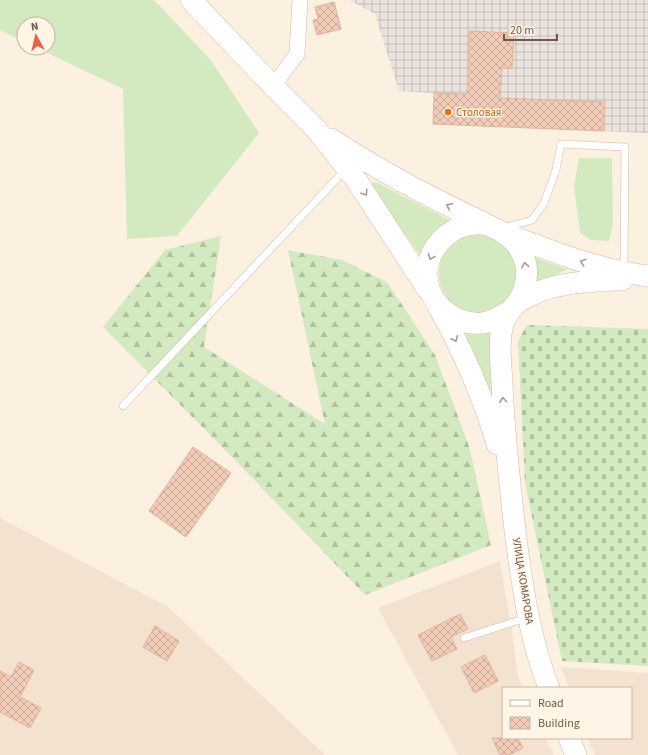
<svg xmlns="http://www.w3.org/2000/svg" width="648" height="755" font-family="'Source Sans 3',sans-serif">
	<defs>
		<pattern id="industrial-grid" width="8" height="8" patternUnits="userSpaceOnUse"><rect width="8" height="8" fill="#ebe3dd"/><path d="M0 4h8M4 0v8" fill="none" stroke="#c3bbb5"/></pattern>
		<pattern id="forest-firs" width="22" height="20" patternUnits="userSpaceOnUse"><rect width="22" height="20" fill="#d3e9c0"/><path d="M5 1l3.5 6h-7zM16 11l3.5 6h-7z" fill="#b0c09e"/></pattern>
		<pattern id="cemetery-stones" width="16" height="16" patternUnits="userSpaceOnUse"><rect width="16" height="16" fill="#d3e9c0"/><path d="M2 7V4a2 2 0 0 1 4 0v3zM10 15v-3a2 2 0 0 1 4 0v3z" fill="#b0c09e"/></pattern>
		<pattern id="building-cross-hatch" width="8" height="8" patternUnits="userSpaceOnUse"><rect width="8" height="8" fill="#f1cdb9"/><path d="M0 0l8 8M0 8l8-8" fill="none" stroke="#c8a998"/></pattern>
	</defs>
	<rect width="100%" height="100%" fill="#fcf0e1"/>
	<path fill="#f3e2d0" d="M 0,518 L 168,607 L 325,755 L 0,755 Z
		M 500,561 L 512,632 L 518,677 L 523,688 L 503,688 L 503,738 L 546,738 L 554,755 L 458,755 L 378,608 Z
		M 561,667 L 648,673 L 648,755 L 595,755 L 588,738 L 631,738 L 631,688 L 569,688 Z"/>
	<path fill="url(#industrial-grid)" d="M 349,0 L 648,0 L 648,133 L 433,124 L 434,93 L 399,91 L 375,14 Z"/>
	<path fill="#d3e9c0" d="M 0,0 L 154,0 L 210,59 L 259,133 L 177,236 L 127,239 L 123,89 L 37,48 L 48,48 L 48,24 L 24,24 L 24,42 L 0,30 Z
		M 579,158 L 612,158 L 613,223 L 609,241 L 591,240 L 580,233 L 574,186 Z
		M 375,182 L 378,183 L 453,222 L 421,256 L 372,190 L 371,187 L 372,183 Z
		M439 274a39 39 0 1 1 78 0a39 39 0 1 1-78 0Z
		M 532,256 L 546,262 L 568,269 L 533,285 Z
		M 458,325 L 496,328 L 490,394 Z"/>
	<path fill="url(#forest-firs)" d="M 221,236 L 204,347 L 325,424 L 288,250 L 342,260 L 387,282 L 435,355 L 469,446 L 491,545 L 365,595 L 233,458 L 103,327 L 165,250 Z"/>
	<path fill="url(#cemetery-stones)" d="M 527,325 L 648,329 L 648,666 L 562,661 L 525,483 L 518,341 Z"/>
	<path fill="url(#building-cross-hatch)" stroke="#e4b39a" d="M 334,2 L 341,29 L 317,35 L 313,20 L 318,19 L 315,7 Z
		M 469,31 L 514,33 L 512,69 L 502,68 L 500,98 L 605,102 L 604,131 L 433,124 L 434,93 L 467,94 Z
		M 193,447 L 231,473 L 186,537 L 149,511 Z
		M 460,614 L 468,629 L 451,637 L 457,649 L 432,661 L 418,635 Z
		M 155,626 L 179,641 L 167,661 L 143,647 Z
		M 485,655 L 498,681 L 474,693 L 461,667 Z
		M 19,662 L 34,670 L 20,697 L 41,708 L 30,728 L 0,712 L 0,671 L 11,677 Z
		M 492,738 L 518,738 L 523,748 L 509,755 L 500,755 Z"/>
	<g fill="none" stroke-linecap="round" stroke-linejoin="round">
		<defs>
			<path id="service" d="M 505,227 L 514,225 L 532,220 L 544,203 L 556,170 L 561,144 L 625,147 L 624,270
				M 123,406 L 345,170
				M 464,638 L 526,618"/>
			<path id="minor" d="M 273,86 L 297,54 L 300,0"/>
			<path id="secondary" d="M 191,0 L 273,86 L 315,128 L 357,181 L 428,290
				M 331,139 C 380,171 431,198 484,223
				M 507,234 C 553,252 599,270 648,276
				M 517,303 C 547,282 587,281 622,280
				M 439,308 C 463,351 483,397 497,444
				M 508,312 C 500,317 492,322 483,323 C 454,326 427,303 427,274 C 428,245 453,222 483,224 C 486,224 489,226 492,227 C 508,234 520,244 525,261 C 529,274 525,293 516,304 C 511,310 506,315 503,324 C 498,342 501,364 502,383 C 504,435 510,487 516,539 C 523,590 530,640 549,688
				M 569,738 L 576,755"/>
		</defs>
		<use href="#service" stroke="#cfbaab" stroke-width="8"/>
		<use href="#minor" stroke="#cfbaab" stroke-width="16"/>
		<use href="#secondary" stroke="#d2b9a8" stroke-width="22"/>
		<use href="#service" stroke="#fff" stroke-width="7"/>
		<use href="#minor" stroke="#fff" stroke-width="15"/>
		<use href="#secondary" stroke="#fff" stroke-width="21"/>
	</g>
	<defs><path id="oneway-chevron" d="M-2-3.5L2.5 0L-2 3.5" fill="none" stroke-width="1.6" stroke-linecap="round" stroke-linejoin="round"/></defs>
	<g stroke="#ab9a91">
		<use href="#oneway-chevron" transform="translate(365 193) rotate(56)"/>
		<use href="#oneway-chevron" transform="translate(449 206) rotate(-154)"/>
		<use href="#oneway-chevron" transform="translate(431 257) rotate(111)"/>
		<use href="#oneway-chevron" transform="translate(583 262) rotate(-162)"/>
		<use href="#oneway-chevron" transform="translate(525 265) rotate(-100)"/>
		<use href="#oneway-chevron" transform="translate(455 339) rotate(65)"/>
		<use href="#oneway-chevron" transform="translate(503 400) rotate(-93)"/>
	</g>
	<circle fill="#e8710a" stroke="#fff5e7" stroke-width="1.5" cx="448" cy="112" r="4"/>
	<g text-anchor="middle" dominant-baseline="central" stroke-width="3" stroke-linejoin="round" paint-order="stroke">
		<g font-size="11" fill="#c56008" stroke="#fff5e7" text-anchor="start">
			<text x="456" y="112">Столовая</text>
		</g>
		<g font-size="11" fill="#735648" stroke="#fff5e7">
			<text transform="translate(523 581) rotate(81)">УЛИЦА КОМАРОВА</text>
		</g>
	</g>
	<rect x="502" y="687" width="130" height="52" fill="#fff5e7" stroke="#c7b5a7"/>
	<rect x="510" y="700" width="20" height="6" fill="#ffffff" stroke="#c7b5a7"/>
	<text x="538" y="707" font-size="12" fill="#735648">Road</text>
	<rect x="510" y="717" width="20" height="12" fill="url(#building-cross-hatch)" stroke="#c7b5a7"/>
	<text x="538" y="727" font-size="12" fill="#735648">Building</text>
	<g transform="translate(36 36) rotate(352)"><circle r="19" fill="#fff5e7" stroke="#c7b5a7"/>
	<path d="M0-3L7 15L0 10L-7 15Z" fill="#e66347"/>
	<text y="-6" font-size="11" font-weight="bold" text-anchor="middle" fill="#735648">N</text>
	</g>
	<path d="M504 34v6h53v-6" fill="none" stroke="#735648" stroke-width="2"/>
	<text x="510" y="34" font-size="12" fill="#735648" stroke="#fff5e7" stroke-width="3" paint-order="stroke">20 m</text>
</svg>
